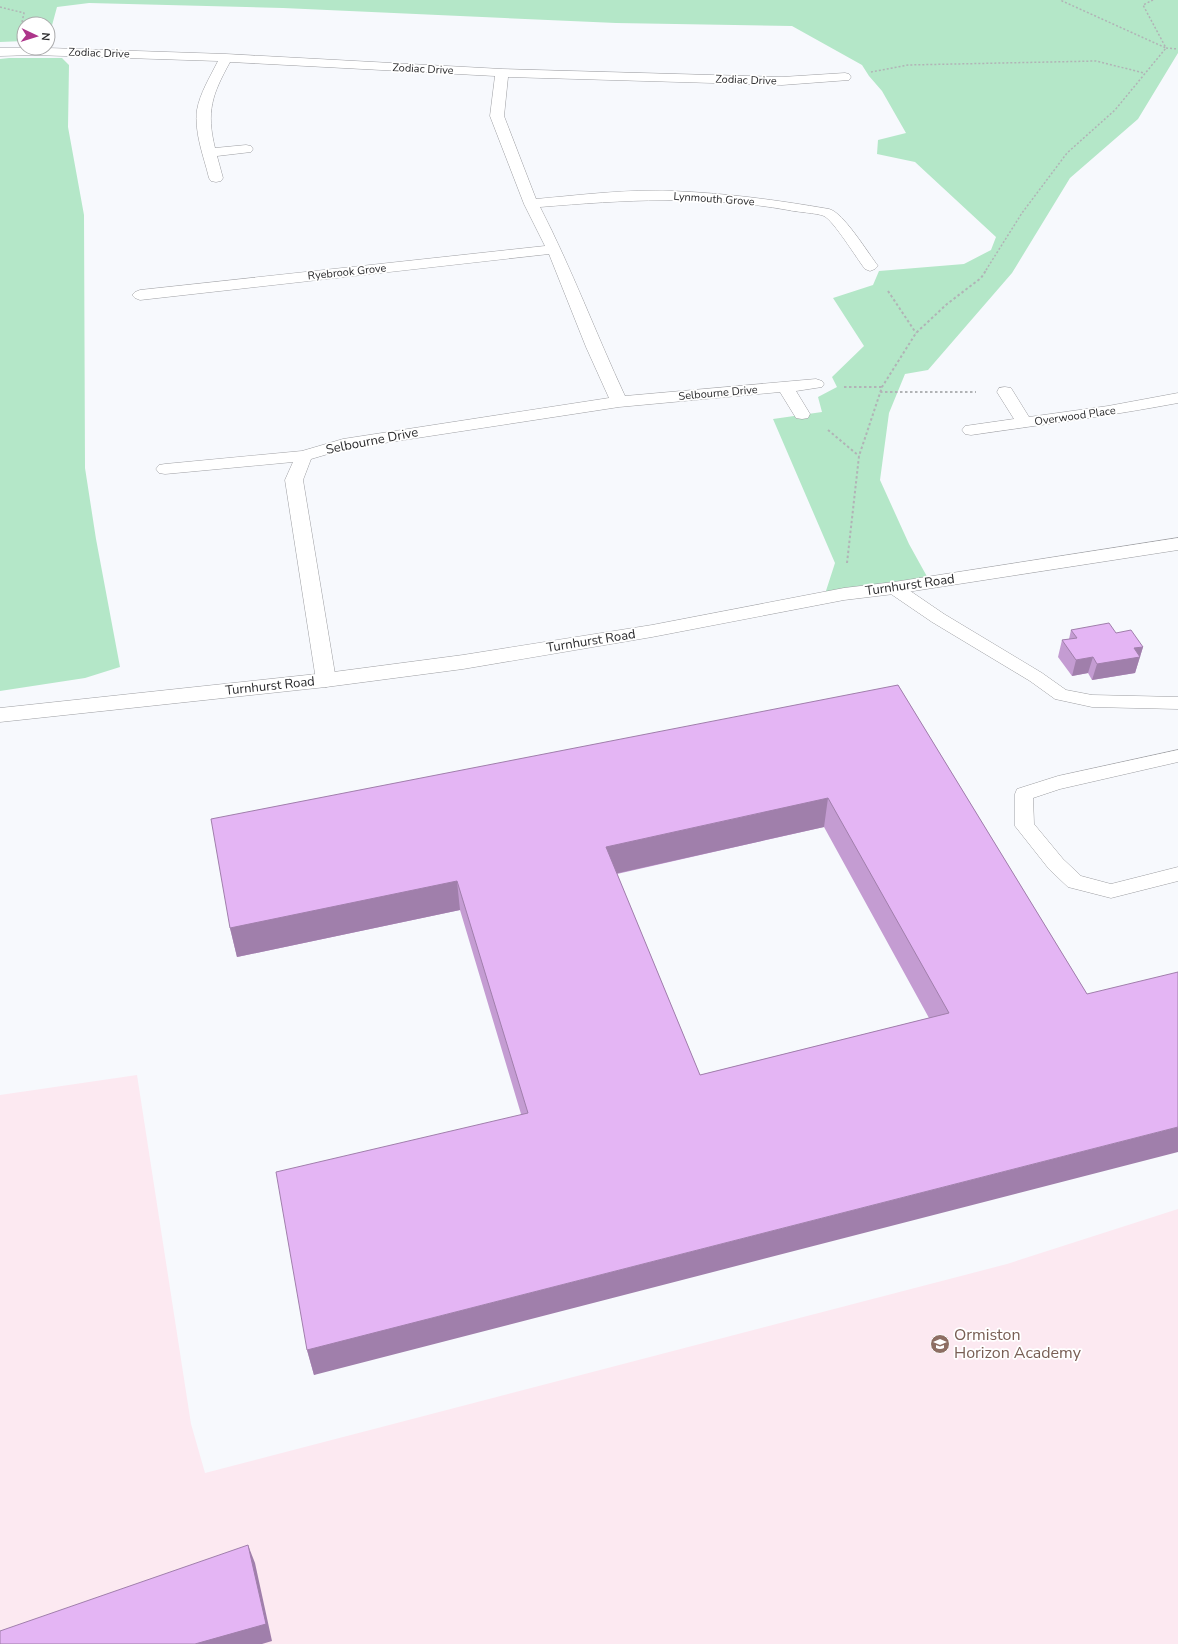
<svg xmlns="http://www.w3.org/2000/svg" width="1178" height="1644" font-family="'Nunito Sans',sans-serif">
	<rect width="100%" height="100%" fill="#f7f9fd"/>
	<path fill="#fce9f1" d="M 137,1075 L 191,1424 L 205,1473 L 1007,1264 L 1178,1209 L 1178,1644 L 0,1644 L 0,1095 Z"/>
	<path fill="#b4e7c8" d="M 0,0 L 1178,0 L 1178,53 L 1138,119 L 1070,178 L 1012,273 L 928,370 L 905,374 L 889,413 L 880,480 L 909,544 L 930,582 L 824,597 L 835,563 L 773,419 L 822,412 L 818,397 L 837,387 L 832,377 L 864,346 L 833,298 L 873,285 L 879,271 L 964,264 L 991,250 L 996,237 L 915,162 L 877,154 L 878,140 L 906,133 L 882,91 L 869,76 L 862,65 L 792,26 L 616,23 L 283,8 L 89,3 L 57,7 L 48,40 L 48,24 L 24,24 L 24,41 L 0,42 Z
		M 9,58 L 62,58 L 69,65 L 68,127 L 84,215 L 85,468 L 96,539 L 120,667 L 85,678 L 0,691 L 0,59 Z"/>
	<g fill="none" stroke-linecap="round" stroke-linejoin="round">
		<defs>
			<path id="service" d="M 894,583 L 900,584 L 944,614 L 1042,673 L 1066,690 L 1092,695 L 1178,697 L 1178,709 L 1092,707 L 1055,699 L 1030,681 L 932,622 L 888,592 L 886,588 L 888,584 Z
				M 1178,750 L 1178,762 L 1060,789 L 1033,798 L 1034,824 L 1063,859 L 1081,876 L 1111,884 L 1178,867 L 1178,881 L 1111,898 L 1068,887 L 1049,869 L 1015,826 L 1015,794 L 1017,789 L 1058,776 Z"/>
			<path id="minor" d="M 0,48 L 48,48 L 226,54 L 502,69 L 782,77 L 845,73 L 849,74 L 851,77 L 849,80 L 782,85 L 508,77 L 504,116 L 536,199 C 581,195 627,189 672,191 C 725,193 777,200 829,209 C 843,212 868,253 878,266 L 875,269 L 870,271 L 865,269 C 857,259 834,221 824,216 C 817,213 796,212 788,210 C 704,195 624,200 540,207 C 572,269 596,334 625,396 L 816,379 L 822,381 L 824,384 L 822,387 L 796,391 L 810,414 L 808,418 L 802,419 L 796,418 L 780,392 L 619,407 L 345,449 L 311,459 L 303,480 L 336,680 L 333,685 L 326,687 L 319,685 L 316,680 L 285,480 L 293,462 L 165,474 L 159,473 L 156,469 L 159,465 L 165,464 L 302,451 L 343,439 L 609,398 L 586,347 L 549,254 L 140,300 L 135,298 L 132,295 L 135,292 L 140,290 L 545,246 L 524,204 L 490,116 L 495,76 L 230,62 C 212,95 206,111 215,148 L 246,145 L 251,146 L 253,149 L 251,152 L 217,156 L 223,178 L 221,181 L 216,182 L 211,181 L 209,178 C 204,157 194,133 197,110 C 200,93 210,77 218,61 L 34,55 L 0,56 Z
				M 1005,387 L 1011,388 L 1029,417 L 1108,406 L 1178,393 L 1178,403 C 1109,416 1040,425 971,435 L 965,434 L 962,430 L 965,426 L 1014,419 L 997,392 L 999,388 Z"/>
			<path id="tertiary" d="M 1178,538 L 1178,550 L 894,594 L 844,600 L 652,637 L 463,669 L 326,687 L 0,722 L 0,708 L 326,673 L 463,655 L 652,625 L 844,588 L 894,582 Z"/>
		</defs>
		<use href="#service" stroke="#9d9ea2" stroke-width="1"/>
		<use href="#minor" stroke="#9d9ea2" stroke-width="1"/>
		<use href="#tertiary" stroke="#9d9ea2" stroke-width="1"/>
		<path stroke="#b1b3b6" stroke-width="1.5" stroke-dasharray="2 2" stroke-linecap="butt" d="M 1153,0 L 1143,5 L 1166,48 L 1178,49
			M 0,7 L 24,13 L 22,22
			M 871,72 L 908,65 L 1096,61 L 1144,73
			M 986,270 L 1022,213 L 1067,153 L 1115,110 L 1166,48 L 1060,0"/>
		<path stroke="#b1b3b6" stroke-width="2" stroke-dasharray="2.5 2.5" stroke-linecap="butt" d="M 888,291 L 916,333
			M 844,387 L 882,387
			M 880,392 L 976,392
			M 828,430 L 859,456
			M 847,563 L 859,456 L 882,387 L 916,333 L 947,304 L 981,278 L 987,269"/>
		<use href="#service" fill="#fff" fill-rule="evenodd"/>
		<use href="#minor" fill="#fff" fill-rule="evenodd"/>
		<use href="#tertiary" fill="#fff" fill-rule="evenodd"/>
	</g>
	<path fill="#c49cd2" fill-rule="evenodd" d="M 1071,630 L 1116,633 L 1143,647 L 1135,673 L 1092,680 L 1088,673 L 1072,676 L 1058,657 L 1062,640 L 1069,639 Z
		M 898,685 L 1087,994 L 314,1375 L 307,1350 L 521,1114 L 460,910 L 237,957 L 230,928 ZM 824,827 L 929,1018 L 700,1075 L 617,874 Z"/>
	<path fill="#a07fab" d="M 1143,647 L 1135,673 L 1092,680 L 1097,664 L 1134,648 Z
		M 1093,657 L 1088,673 L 1072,676 L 1076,660 Z
		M 828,798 L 824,827 L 605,876 L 606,847 Z
		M 457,881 L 460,910 L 237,957 L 230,928 Z
		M 1178,1127 L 1178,1152 L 314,1375 L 307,1350 Z
		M 248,1545 L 255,1563 L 272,1641 L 262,1644 L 195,1644 Z"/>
	<path fill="#e4b5f4" stroke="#a07fab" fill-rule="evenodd" d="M 1109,623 L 1116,633 L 1131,630 L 1143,647 L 1134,648 L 1140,657 L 1097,664 L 1093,657 L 1076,660 L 1062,640 L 1077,638 L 1071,630 Z
		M 898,685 L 1087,994 L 1178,972 L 1178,1127 L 307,1350 L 276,1172 L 528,1113 L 457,881 L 230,928 L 211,819 ZM 828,798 L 949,1013 L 700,1075 L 606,847 Z
		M 248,1545 L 266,1624 L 195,1644 L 0,1644 L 0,1631 Z"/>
	<defs>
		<symbol id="school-disc" viewBox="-11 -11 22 22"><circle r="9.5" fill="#8d6e63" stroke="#fff"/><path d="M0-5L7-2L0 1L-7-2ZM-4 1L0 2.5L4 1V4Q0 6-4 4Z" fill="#fff"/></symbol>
	</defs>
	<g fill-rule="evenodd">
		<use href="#school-disc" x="929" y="1333" width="22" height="22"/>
	</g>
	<g text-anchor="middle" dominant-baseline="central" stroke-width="3.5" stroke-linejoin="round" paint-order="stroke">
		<g font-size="11" fill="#2b2b2d" stroke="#fff">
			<text transform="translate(99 53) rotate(2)">Zodiac Drive</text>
			<text transform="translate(423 69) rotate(3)">Zodiac Drive</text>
			<text transform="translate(746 80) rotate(2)">Zodiac Drive</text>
			<text transform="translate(714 199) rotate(4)">Lynmouth Grove</text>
			<text transform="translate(347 272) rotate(-6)">Ryebrook Grove</text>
			<text transform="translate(718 393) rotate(-5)">Selbourne Drive</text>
			<text transform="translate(1075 416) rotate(-8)">Overwood Place</text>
		</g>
		<g font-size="13" fill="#2b2b2d" stroke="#fff">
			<text transform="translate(372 441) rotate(-11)">Selbourne Drive</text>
			<text transform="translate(910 585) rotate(-8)">Turnhurst Road</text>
			<text transform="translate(591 641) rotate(-9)">Turnhurst Road</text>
			<text transform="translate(270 686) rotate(-6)">Turnhurst Road</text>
		</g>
		<g font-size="16" fill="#785e54" stroke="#fff" text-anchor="start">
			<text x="954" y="1335">Ormiston<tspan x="954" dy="18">Horizon Academy</tspan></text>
		</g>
	</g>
	<g transform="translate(36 36) rotate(94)"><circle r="19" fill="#ffffff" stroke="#aaaaab"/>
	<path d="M0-3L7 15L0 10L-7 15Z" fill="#ad358a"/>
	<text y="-6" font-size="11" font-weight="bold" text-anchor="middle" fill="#2b2b2d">N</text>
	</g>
</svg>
